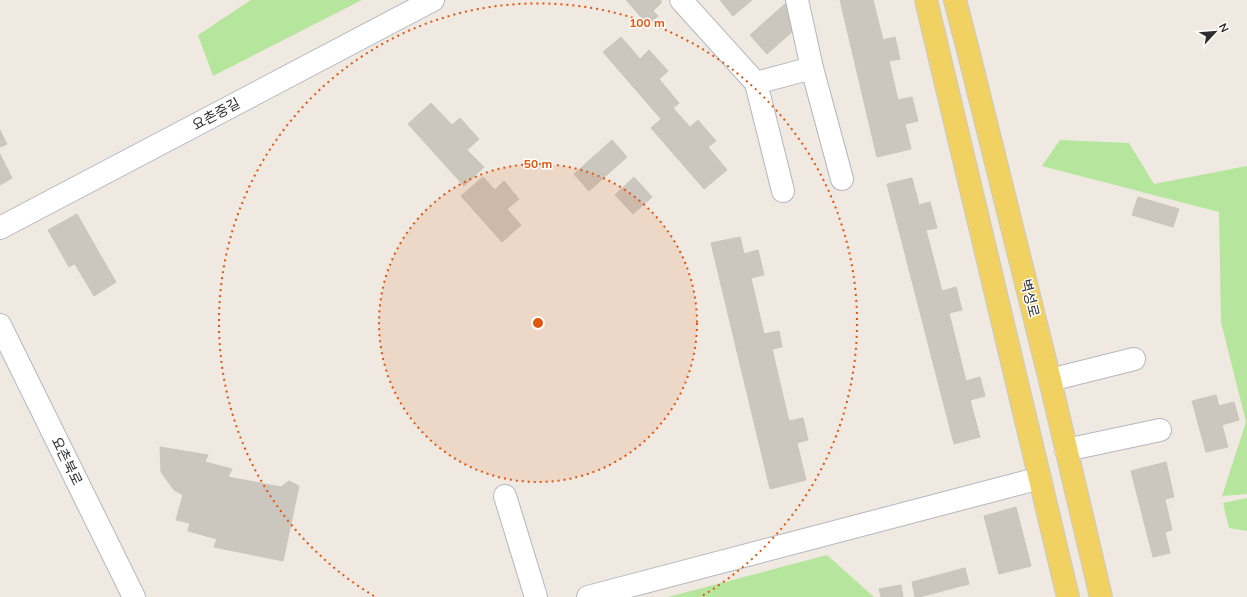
<svg xmlns="http://www.w3.org/2000/svg" width="1247" height="597" font-family="Mulish,'Noto Sans KR',sans-serif">
	<rect width="100%" height="100%" fill="#efe9e1"/>
	<path fill="#b6e59e" d="M 251,0 L 362,0 L 213,76 L 198,35 Z
		M 1060,140 L 1129,143 L 1154,184 L 1247,166 L 1247,494 L 1222,496 L 1246,422 L 1221,322 L 1219,212 L 1042,166 Z
		M 1247,498 L 1247,531 L 1229,528 L 1223,503 Z
		M 827,555 L 874,597 L 668,597 Z"/>
	<path fill="#cbc7bf" stroke="#cbc5ba" d="M 626,0 L 660,0 L 662,2 L 653,11 L 658,16 L 648,25 Z
		M 720,0 L 752,0 L 733,16 Z
		M 840,0 L 873,0 L 883,40 L 895,37 L 900,59 L 889,61 L 898,100 L 912,97 L 918,121 L 905,124 L 911,149 L 877,157 Z
		M 786,3 L 793,31 L 767,54 L 750,35 Z
		M 621,37 L 640,59 L 649,50 L 668,71 L 659,79 L 679,103 L 673,108 L 690,127 L 698,120 L 716,141 L 708,147 L 727,170 L 704,189 L 651,128 L 661,119 L 603,52 Z
		M 431,103 L 452,125 L 460,118 L 479,139 L 467,150 L 484,167 L 464,186 L 408,124 Z
		M 0,130 L 7,144 L 0,147 Z
		M 612,140 L 627,157 L 589,191 L 574,174 Z
		M 0,154 L 12,178 L 0,185 Z
		M 483,177 L 495,190 L 504,181 L 519,199 L 507,209 L 521,225 L 502,242 L 461,196 Z
		M 634,177 L 652,197 L 633,214 L 615,195 Z
		M 912,178 L 919,205 L 930,202 L 937,228 L 926,230 L 942,291 L 956,287 L 962,310 L 949,313 L 966,381 L 980,377 L 985,396 L 970,400 L 980,437 L 954,444 L 887,184 Z
		M 1138,197 L 1179,209 L 1173,227 L 1132,215 Z
		M 77,214 L 98,251 L 69,267 L 48,230 Z
		M 740,237 L 744,254 L 758,250 L 764,275 L 751,278 L 764,334 L 779,331 L 782,347 L 772,349 L 789,421 L 803,418 L 808,440 L 797,443 L 806,480 L 770,489 L 711,243 Z
		M 98,251 L 116,282 L 94,296 L 75,264 Z
		M 1216,395 L 1219,406 L 1234,402 L 1239,420 L 1222,425 L 1228,447 L 1206,452 L 1192,401 Z
		M 160,447 L 208,455 L 205,462 L 232,469 L 228,477 L 281,487 L 289,481 L 299,486 L 283,561 L 214,547 L 217,539 L 188,531 L 190,523 L 176,520 L 183,495 L 174,490 L 161,472 Z
		M 1166,462 L 1174,497 L 1165,499 L 1172,530 L 1165,532 L 1170,553 L 1153,557 L 1131,471 Z
		M 1016,507 L 1031,566 L 999,574 L 984,516 Z
		M 965,568 L 969,584 L 919,597 L 915,597 L 912,582 Z
		M 901,585 L 903,597 L 881,597 L 879,589 Z"/>
	<g fill="none" stroke-linecap="round" stroke-linejoin="round">
		<defs>
			<path id="minor" d="M 681,0 L 756,83 L 783,191
				M 812,68 L 842,179
				M 756,83 L 812,68 L 797,0
				M 0,228 L 433,0
				M 0,325 L 134,597
				M 1050,380 L 1134,359
				M 1066,450 L 1160,430
				M 505,496 L 536,597
				M 588,597 L 1040,478"/>
			<path id="major" d="M 926,0 L 1068,597
				M 955,0 L 968,50 L 1050,380 L 1101,597"/>
		</defs>
		<use href="#minor" stroke="#b4b7c1" stroke-width="24"/>
		<use href="#major" stroke="#c9c9c9" stroke-width="24"/>
		<use href="#minor" stroke="#fff" stroke-width="22"/>
		<use href="#major" stroke="#f2d163" stroke-width="22"/>
	</g>
	<circle cx="538" cy="323" r="159" fill="#df570e" fill-opacity=".12"/>
	<g fill="none" stroke="#df570e" stroke-width="2" stroke-dasharray="2 4">
		<circle cx="538" cy="323" r="159"/>
		<path d="M374 596A319 319 0 1 1 702 596"/>
	</g>
	<g text-anchor="middle" dominant-baseline="central" stroke-width="3" stroke-linejoin="round" paint-order="stroke">
		<g font-size="14" fill="#2e2e2e" stroke="#fff">
			<text transform="translate(216 114) rotate(-28)">요촌중길</text>
			<text transform="translate(1030 298) rotate(76)">벽성로</text>
			<text transform="translate(67 461) rotate(64)">요촌북로</text>
		</g>
	</g>
	<circle cx="538" cy="323" r="6" fill="#df570e" stroke="#fff" stroke-width="2"/>
	<g font-size="12" text-anchor="middle" font-weight="bold" fill="#df570e" stroke="#fff" stroke-width="3" stroke-linejoin="round" paint-order="stroke">
		<text x="647" y="27">100 m</text>
		<text x="538" y="168">50 m</text>
	</g>
	<g transform="translate(1215 32) rotate(64)" stroke="#ffffff" stroke-width="3" paint-order="stroke">
	<path d="M0-3L7 15L0 10L-7 15Z" fill="#2e2e2e"/>
	<text y="-6" font-size="11" font-weight="bold" text-anchor="middle" fill="#2e2e2e">N</text>
	</g>
</svg>
